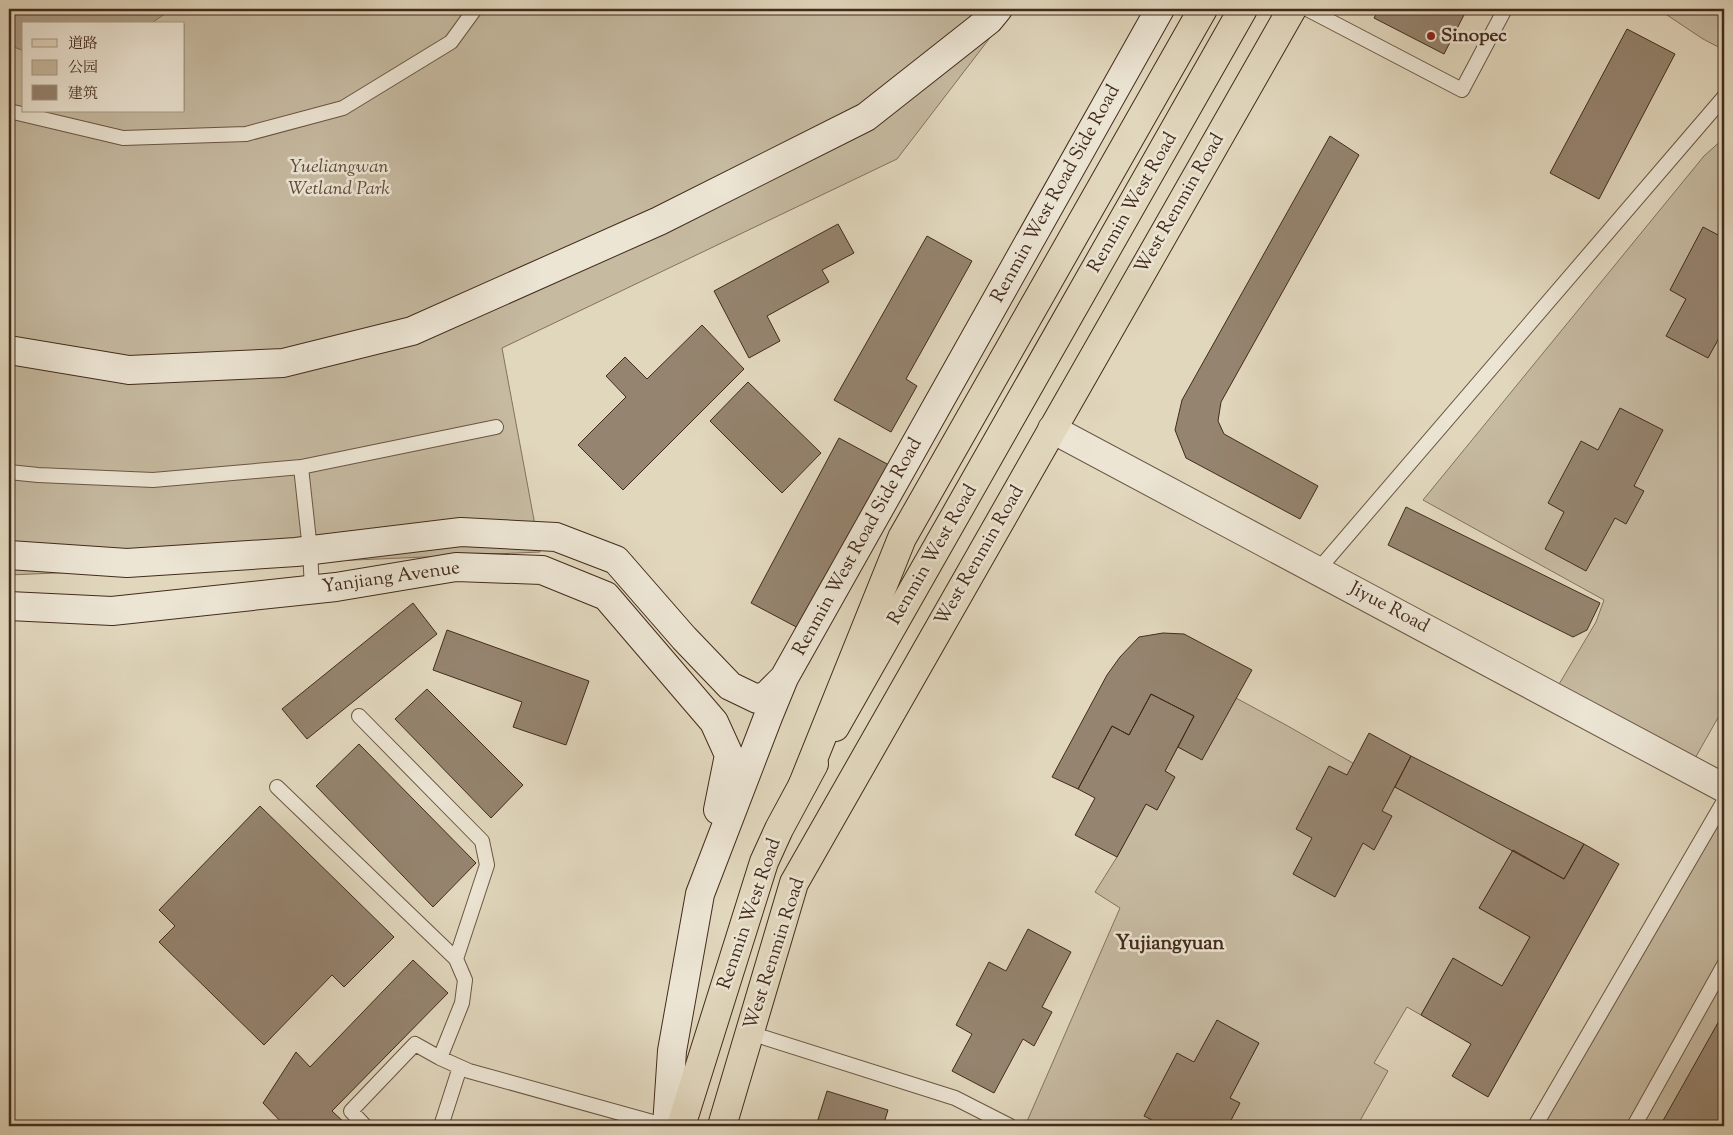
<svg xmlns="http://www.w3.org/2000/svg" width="1733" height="1135" font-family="'Sorts Mill Goudy','Noto Serif SC',serif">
	<rect width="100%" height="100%" fill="#e1d7bd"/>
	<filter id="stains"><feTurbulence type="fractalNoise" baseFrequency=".004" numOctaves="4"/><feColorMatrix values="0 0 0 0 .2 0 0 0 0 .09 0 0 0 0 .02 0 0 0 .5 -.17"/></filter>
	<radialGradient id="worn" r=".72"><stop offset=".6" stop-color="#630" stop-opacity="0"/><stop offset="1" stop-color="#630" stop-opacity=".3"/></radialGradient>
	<path fill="#c6baa1" stroke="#84725e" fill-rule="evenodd" d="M 9,9 L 1012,9 L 897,159 L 502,348 L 540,552 L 9,575 ZM 24,24 L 184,24 L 184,111 L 24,111 Z
		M 1658,9 L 1724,9 L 1724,50 L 1703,39 Z
		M 1724,138 L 1724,707 L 1689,769 L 1552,696 L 1596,622 L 1604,600 L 1423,500 L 1704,156 Z
		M 1236,698 L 1286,725 L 1395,787 L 1513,850 L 1479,908 L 1530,937 L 1502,986 L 1453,959 L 1421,1015 L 1407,1007 L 1374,1063 L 1388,1071 L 1357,1126 L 1025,1126 L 1120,908 L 1095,892 L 1117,857 L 1146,804 L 1157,810 L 1174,777 L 1165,771 L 1178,747 L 1202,759 Z
		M 1724,801 L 1724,1126 L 1535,1126 Z"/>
	<path fill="#ab9d86" stroke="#816f5b" d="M 9,9 L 172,9 L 150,24 L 24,24 L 24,51 L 9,45 Z"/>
	<path fill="#95846f" stroke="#432b1b" d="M 1379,9 L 1467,9 L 1444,54 L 1374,18 Z
		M 1627,29 L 1675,54 L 1599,199 L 1550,173 Z
		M 1330,136 L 1359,155 L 1221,402 L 1218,421 L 1224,434 L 1318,486 L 1300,519 L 1186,458 L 1175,430 L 1182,400 Z
		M 838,224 L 854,253 L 822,270 L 829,282 L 767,316 L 780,341 L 749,358 L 714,291 Z
		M 1703,227 L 1720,236 L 1724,229 L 1724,329 L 1708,358 L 1666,336 L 1686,299 L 1670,290 Z
		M 927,236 L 972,261 L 906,379 L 917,386 L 891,432 L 834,400 Z
		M 702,325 L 744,369 L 623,490 L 578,445 L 626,397 L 606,376 L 625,357 L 647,379 Z
		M 748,382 L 821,453 L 782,493 L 710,421 Z
		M 1620,408 L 1663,430 L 1634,486 L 1644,491 L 1626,524 L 1615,518 L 1586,571 L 1545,549 L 1564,512 L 1548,503 L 1581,441 L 1598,450 Z
		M 839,438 L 889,465 L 802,630 L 751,603 Z
		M 1406,507 L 1600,603 L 1587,630 L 1573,637 L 1388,545 Z
		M 413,603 L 437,634 L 307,739 L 282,709 Z
		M 447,630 L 589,681 L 566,745 L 513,727 L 522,702 L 433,670 Z
		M 1163,633 L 1184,634 L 1252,670 L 1202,760 L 1178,747 L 1194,716 L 1151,694 L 1129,735 L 1112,726 L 1078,789 L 1052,777 L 1107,675 L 1120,657 L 1139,637 Z
		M 427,689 L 523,785 L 491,818 L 395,719 Z
		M 1151,694 L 1194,716 L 1165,771 L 1175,777 L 1157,810 L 1146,804 L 1117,857 L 1075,835 L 1095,798 L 1078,789 L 1112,726 L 1129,735 Z
		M 1369,733 L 1411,756 L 1382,811 L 1392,816 L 1374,850 L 1363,843 L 1335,897 L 1293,874 L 1312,838 L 1296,829 L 1329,766 L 1347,775 Z
		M 359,744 L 476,863 L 433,907 L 316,786 Z
		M 1411,756 L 1584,844 L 1564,879 L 1395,787 Z
		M 260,806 L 394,937 L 344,987 L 332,975 L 264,1045 L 159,942 L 175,926 L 159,910 Z
		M 1584,844 L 1619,864 L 1488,1097 L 1452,1076 L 1471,1044 L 1421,1015 L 1453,958 L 1502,986 L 1530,937 L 1479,908 L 1513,850 L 1564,879 Z
		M 1028,929 L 1071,952 L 1042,1007 L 1052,1012 L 1034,1046 L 1023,1039 L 994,1093 L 952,1071 L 972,1034 L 956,1025 L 989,962 L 1006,971 Z
		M 413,960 L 448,993 L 332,1111 L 348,1126 L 285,1126 L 263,1103 L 296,1052 L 310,1067 Z
		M 1724,1012 L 1724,1126 L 1660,1126 Z
		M 1217,1020 L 1259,1043 L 1230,1098 L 1240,1103 L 1228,1126 L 1159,1126 L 1160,1124 L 1144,1116 L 1177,1053 L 1194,1062 Z
		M 827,1091 L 888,1110 L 883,1126 L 816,1126 Z"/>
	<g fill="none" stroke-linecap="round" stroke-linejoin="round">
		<defs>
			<path id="lane" d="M 1307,9 L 1462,90 L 1505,9
				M 9,111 L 123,138 L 246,134 L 343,108 L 451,42 L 475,9
				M 301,467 L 310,550 L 312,589
				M 9,472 L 38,475 L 153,480 L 301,467 L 496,427
				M 1318,570 L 1724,97
				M 359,716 L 482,841 L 487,865 L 456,959
				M 277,787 L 456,959 L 465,980 L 462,1003 L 440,1058 L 469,1071 L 667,1126
				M 750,1033 L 955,1098 L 1010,1126
				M 365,1126 L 351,1111 L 415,1044 L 440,1058
				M 441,1126 L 460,1067
				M 1535,1126 L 1724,801
				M 1634,1126 L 1724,965"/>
			<path id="street" d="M 1052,429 L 1724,788"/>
			<path id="secondary" d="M 9,350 L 129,370 L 283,363 L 412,331 L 659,221 L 866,117 L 989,20 L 998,9
				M 9,555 L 127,563 L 296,552 L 461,532 L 556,537 L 616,560 L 684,638 L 730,686 L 757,699 L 767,695 L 784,678
				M 9,606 L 112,611 L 336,587 L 456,567 L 542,570 L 606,596 L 714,722 L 729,755 L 718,810
				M 667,1126 L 672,1051 L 700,894 L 768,717 L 784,678 L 1160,9"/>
			<path id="primary" d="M 835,727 L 1243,9
				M 681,1126 L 764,862 L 779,829 L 814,764
				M 722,1126 L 794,883 L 1292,9"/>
			<path id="highway" d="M 803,784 L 902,538 L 1203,9"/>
		</defs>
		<use href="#lane" stroke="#6a5644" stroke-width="16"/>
		<use href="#street" stroke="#6a5644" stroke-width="30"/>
		<use href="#secondary" stroke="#432b1b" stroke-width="30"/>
		<use href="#primary" stroke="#432b1b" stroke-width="30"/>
		<use href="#highway" stroke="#432b1b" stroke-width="30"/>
		<use href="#lane" stroke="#ece5d4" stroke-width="14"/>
		<use href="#street" stroke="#ece5d4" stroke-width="28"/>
		<use href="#secondary" stroke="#ece5d4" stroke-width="28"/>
		<use href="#primary" stroke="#e1d7bd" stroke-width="28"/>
		<use href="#highway" stroke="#e1d7bd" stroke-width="28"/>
	</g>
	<circle fill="#8f2418" stroke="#ece5d4" stroke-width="2" cx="1431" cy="36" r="5"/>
	<g text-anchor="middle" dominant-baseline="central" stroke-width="5" stroke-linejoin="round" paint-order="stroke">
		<g font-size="19" font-weight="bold" fill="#432b1b" stroke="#ece5d4" text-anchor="start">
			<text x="1441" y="36">Sinopec</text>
		</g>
		<g font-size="19" font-style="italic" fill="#5d4836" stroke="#ece5d4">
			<text x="339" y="167">Yueliangwan<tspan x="339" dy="22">Wetland Park</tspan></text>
		</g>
		<g font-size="19" fill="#432b1b" stroke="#ece5d4">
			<text transform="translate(1056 194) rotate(-61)">Renmin West Road Side Road</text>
			<text transform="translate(1133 203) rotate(-60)">Renmin West Road</text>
			<text transform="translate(1180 204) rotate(-60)">West Renmin Road</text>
			<text transform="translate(858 547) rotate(-61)">Renmin West Road Side Road</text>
			<text transform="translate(933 555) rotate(-60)">Renmin West Road</text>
			<text transform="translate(980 556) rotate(-60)">West Renmin Road</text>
			<text transform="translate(391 578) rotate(-8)">Yanjiang Avenue</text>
			<text transform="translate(1389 608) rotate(28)">Jiyue Road</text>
			<text transform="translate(750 914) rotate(-71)">Renmin West Road</text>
			<text transform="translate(775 954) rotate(-72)">West Renmin Road</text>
		</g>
		<g font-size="20" font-weight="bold" fill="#432b1b" stroke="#ece5d4">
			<text x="1170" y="944">Yujiangyuan</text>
		</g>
	</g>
	<rect width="1733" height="1135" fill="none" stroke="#e1d7bd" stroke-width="30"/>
	<rect x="10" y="10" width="1713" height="1115" fill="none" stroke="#432b1b" stroke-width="2.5"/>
	<rect x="15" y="15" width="1703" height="1105" fill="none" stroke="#432b1b"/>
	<rect x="22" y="22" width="162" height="90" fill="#ece5d4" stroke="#a89b8a"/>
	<rect x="32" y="39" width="25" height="8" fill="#e1d7bd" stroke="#a89b8a"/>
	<text x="68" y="48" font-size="15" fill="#432b1b">道路</text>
	<rect x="32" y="60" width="25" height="15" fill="#c6baa1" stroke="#a89b8a"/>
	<text x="68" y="72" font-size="15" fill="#432b1b">公园</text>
	<rect x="32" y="85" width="25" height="15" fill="#95846f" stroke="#a89b8a"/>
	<text x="68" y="98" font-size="15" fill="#432b1b">建筑</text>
	<rect width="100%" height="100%" filter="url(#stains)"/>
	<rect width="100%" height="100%" fill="url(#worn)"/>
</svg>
